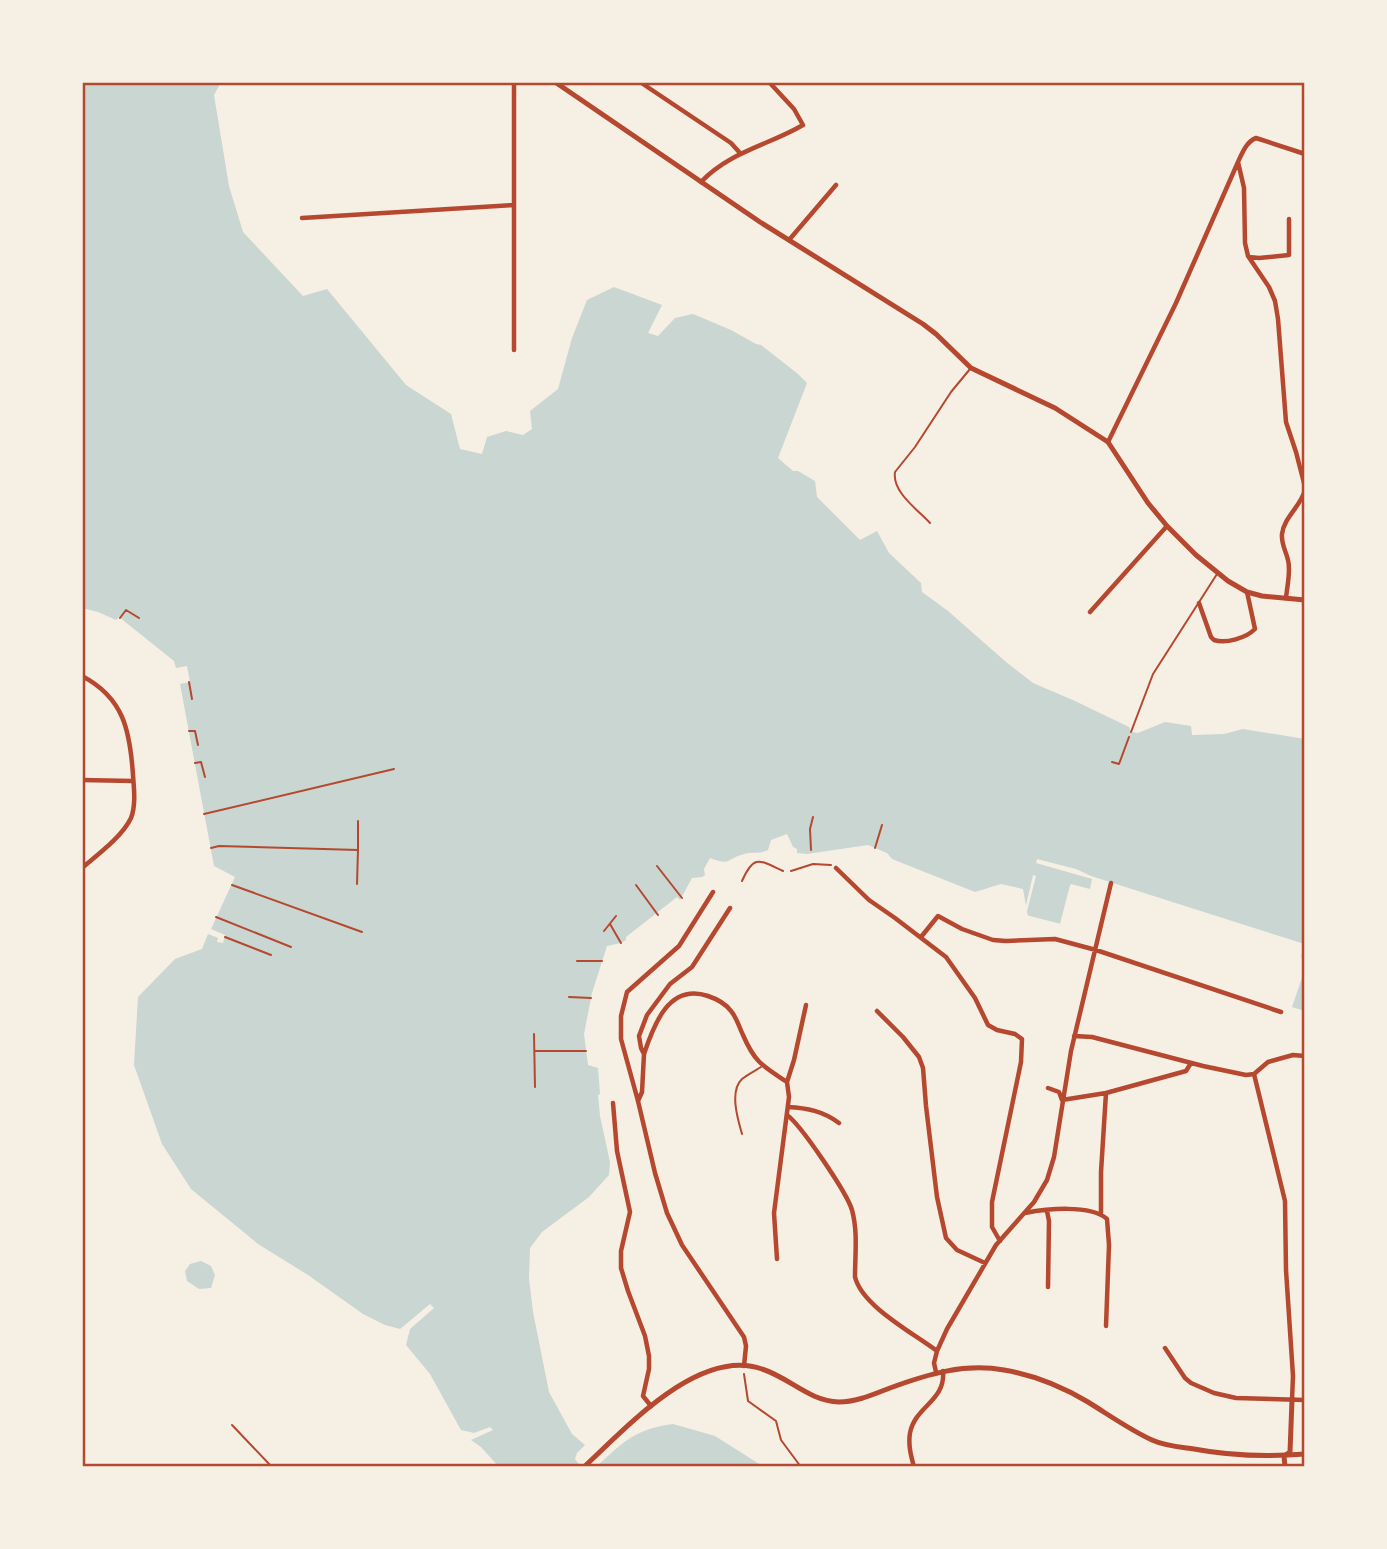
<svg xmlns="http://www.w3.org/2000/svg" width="1387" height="1549" font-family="'IBM Plex Sans',sans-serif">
	<rect width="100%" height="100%" fill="#f6efe4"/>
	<path fill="#c9d6d2" d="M 82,82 L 221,82 L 214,95 L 229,186 L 243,232 L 303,296 L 327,289 L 406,385 L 451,414 L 460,449 L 482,454 L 487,437 L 506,431 L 523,435 L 532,429 L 530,411 L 558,389 L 572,338 L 587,300 L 614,287 L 662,305 L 648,333 L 658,336 L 675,318 L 693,314 L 731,330 L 756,344 L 761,345 L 798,374 L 807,383 L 778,458 L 793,471 L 798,471 L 815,481 L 817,497 L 860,540 L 877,531 L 889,553 L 921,583 L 922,592 L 948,611 L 1006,662 L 1033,683 L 1075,701 L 1129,727 L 1131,732 L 1138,733 L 1165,722 L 1191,726 L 1192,735 L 1224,734 L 1243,729 L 1305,739 L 1305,958 L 1301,957 L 1304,944 L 1094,878 L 1091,890 L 1070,885 L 1060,924 L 1028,917 L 1023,889 L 1001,884 L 975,892 L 892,859 L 887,853 L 868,845 L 807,854 L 797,853 L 797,849 L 793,847 L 787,834 L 771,840 L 768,850 C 757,855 754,851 744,854 C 726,859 731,866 710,858 L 704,869 L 705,875 L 702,877 L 692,878 L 680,900 L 677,897 L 626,937 L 626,940 L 621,943 L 607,946 L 592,993 L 584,1034 L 588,1065 L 598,1068 L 600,1094 L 598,1095 L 600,1116 L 610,1162 L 609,1175 L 589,1197 L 542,1232 L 530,1248 L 529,1279 L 533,1312 L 549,1392 L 572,1434 L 585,1445 L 577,1453 L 575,1459 L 581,1467 L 515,1467 L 513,1465 L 499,1467 L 481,1447 L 471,1440 L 493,1430 L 490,1427 L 474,1433 L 461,1430 L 430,1374 L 406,1345 L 410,1329 L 434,1308 L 430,1304 L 400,1329 L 385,1325 L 363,1314 L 308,1275 L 258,1244 L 191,1189 L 162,1144 L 134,1065 L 138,997 L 175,959 L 202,949 L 208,934 L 218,938 L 217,942 L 223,943 L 225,935 L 211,929 L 235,877 L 214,866 L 180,684 L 190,682 L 187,666 L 176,668 L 174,661 L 119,617 L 116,620 L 98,612 L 82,608 Z
		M 1305,968 L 1305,1013 L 1290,1008 Z
		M 201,1261 L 211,1266 L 215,1275 L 211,1288 L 199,1289 L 187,1281 L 185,1271 L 190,1264 Z
		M 673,1424 L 715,1436 L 764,1467 L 596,1467 C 623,1442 635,1429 673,1424 Z"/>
	<path fill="#f6efe4" d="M 1037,859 L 1076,869 L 1091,876 L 1304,944 L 1305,947 L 1303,947 L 1300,957 L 1305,959 L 1305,962 L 1298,958 L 1300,946 L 1096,883 L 1093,893 L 1073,888 L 1063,926 L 1061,927 L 1024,919 L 1024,914 L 1033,875 L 1036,876 L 1026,915 L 1061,924 L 1071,884 L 1090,889 L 1092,879 L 1036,863 Z
		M 1303,965 L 1305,965 L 1305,969 L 1292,1007 L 1305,1011 L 1305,1014 L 1287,1008 Z"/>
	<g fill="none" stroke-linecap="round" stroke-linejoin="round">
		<path stroke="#b5482f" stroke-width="2" d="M 120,618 L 126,610 L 139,618
			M 189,682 L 192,699
			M 189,731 L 195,731 L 198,745
			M 1112,762 L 1119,764 L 1129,737
			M 195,763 L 201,762 L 205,777
			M 204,814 L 394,769
			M 211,848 L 219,846 L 358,850 L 358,821
			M 875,848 L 882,825
			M 811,850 L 810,829 L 813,817
			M 657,866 L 682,898
			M 791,871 L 813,864 L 831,865
			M 742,881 C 754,854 759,860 783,871
			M 357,884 L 358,850
			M 232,885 L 362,932
			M 636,885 L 658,915
			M 216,917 L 291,947
			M 610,924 L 621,943
			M 604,931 L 616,916
			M 225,937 L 271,955
			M 577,961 L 602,961
			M 569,997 L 591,998
			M 534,1034 L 535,1087
			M 536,1051 L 586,1051
			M 744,1374 L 748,1401 L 776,1421 L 781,1440 L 801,1467"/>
		<path stroke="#b5482f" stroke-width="2" d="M 930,523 C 917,509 892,492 895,472 L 915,447 L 951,392 L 970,369
			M 1131,732 L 1153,674 L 1217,574
			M 742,1134 C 738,1120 729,1091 742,1079 C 748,1074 755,1071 761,1067
			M 232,1425 L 272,1467"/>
		<path stroke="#b5482f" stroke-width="4.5" d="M 640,82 L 731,143 L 740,153
			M 1238,162 L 1244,188 L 1245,243 L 1248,256 L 1269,287 L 1275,301 L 1278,319 L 1286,422 L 1296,452 L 1305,487
			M 701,182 C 729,152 769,145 803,125 L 794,109 L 769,82
			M 514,205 L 514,350
			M 302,218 L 514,205 L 514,82
			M 789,240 L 836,185
			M 1249,257 L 1259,258 L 1289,255 L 1289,219
			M 1108,442 L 1176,303 L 1238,162 C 1242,153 1247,141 1256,138 L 1305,154
			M 1286,598 C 1287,587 1291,571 1288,560 C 1286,551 1281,544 1282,534 C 1284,517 1301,506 1305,490
			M 1199,603 L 1211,637 L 1214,640 C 1226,644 1246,638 1255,629 L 1247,592
			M 1090,612 L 1167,526
			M 82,676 C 124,698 130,731 133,775 C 134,789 136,805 131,818 C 122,837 97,855 82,868
			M 82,780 L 133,781
			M 836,868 L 869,900 L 895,918 L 946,957 L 975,998 L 988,1025 L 997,1030 L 1015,1034 L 1022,1039 L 1021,1062 L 992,1202 L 992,1227 L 1000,1241
			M 713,892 L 679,946 L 627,992 L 621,1016 L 621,1039 L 638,1101 L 655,1173 L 667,1213 L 682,1245 L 744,1337 L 746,1346 L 744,1366
			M 921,937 L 938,916 L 962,929 L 993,940 L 1006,941 L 1055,939 L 1096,950 L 1281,1012
			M 877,1011 L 903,1037 L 919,1057 L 923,1068 L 926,1106 L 937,1197 L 946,1238 L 957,1250 L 985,1263
			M 1074,1036 L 1092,1037 L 1203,1066 L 1246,1075 L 1254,1074 L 1268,1062 L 1293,1055 L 1305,1056
			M 644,1054 C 654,1024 669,983 708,996 C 717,999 725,1003 731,1011 C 737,1018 739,1027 743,1035 C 755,1063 763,1066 787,1082 L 789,1097 L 774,1213 L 777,1259
			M 1254,1074 L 1285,1201 L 1286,1270 L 1293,1376 L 1292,1400
			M 787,1082 L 794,1060 L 806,1005
			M 1048,1088 L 1059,1092 L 1062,1100 L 1106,1093
			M 638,1101 L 642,1092 L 644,1054 L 641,1048 L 639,1036 L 647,1015 L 670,984 L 692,967 L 730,908
			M 613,1103 L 617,1151 L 630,1212 L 621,1251 L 621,1268 L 628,1291 L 645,1336 L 649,1356 L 649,1369 L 643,1396 L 651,1406
			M 788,1107 C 807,1108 823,1111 839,1123
			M 787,1115 C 801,1125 847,1193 852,1210 C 858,1232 855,1255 855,1277 C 862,1306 913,1333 937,1351
			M 1047,1211 L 1049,1221 L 1048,1287
			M 1025,1213 C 1046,1209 1090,1204 1107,1219 L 1109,1245 L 1106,1326
			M 1101,1213 L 1101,1172 L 1106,1093 L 1186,1071 L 1191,1063
			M 1165,1348 L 1185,1378 L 1191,1383 L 1214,1393 L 1236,1398 L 1305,1400
			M 936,1372 L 934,1363 L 937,1351 L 947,1329 L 996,1245 L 1034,1202 L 1047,1180 L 1054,1157 L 1071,1051 L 1111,883
			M 914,1467 C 911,1456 908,1445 910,1433 C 915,1406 946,1401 943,1371"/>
		<path stroke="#b5482f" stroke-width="5" d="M 1285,1467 L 1284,1456 L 1290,1452 L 1292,1400"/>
		<path stroke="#b5482f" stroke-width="5" d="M 555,82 L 760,222 L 923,324 L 936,334 L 971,368 L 1055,408 L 1108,442 L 1148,503 L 1167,526 L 1196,555 L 1228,581 L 1247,592 L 1262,596 L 1305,600
			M 584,1467 C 626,1428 699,1347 762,1369 C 790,1378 809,1401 839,1402 C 857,1402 874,1394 890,1388 C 928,1374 964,1363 1004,1370 C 1034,1375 1063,1387 1088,1402 C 1109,1415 1130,1430 1152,1440 C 1165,1446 1180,1447 1194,1449 C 1231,1456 1267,1457 1305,1454"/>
	</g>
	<rect width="1387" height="1549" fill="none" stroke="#f6efe4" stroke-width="168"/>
	<rect x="84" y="84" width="1219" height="1381" fill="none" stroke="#b5482f" stroke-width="2.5"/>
</svg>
